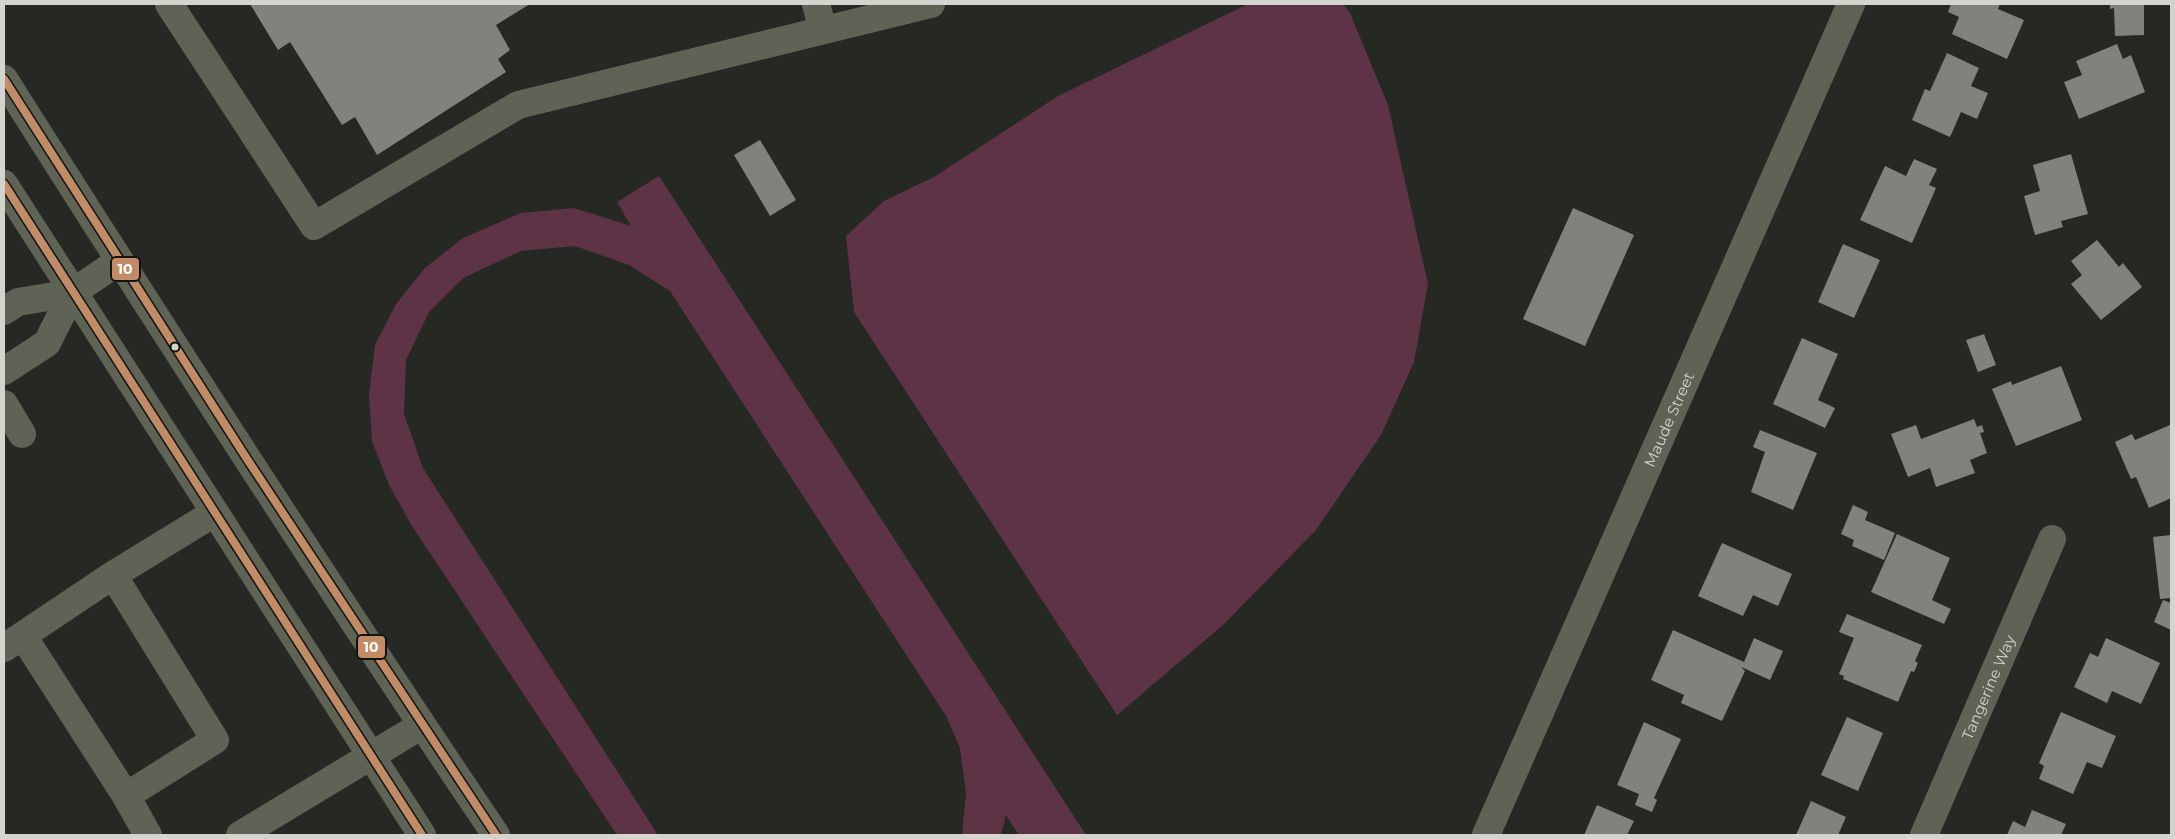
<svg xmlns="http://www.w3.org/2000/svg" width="2175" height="839" font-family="Montserrat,sans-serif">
	<rect width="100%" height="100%" fill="#262823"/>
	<path fill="#5e3346" d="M 1248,4 L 1343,4 L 1350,13 L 1388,105 L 1428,284 L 1414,362 L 1381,435 L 1316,530 L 1223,625 L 1117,715 L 854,312 L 846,236 L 884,201 L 934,177 L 1058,96 Z
		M 659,176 L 1086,835 L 1019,835 L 1006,815 L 1001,835 L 962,835 L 966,793 L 960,748 L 946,716 L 670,291 L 629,265 L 575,246 L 521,251 L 463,278 L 429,312 L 406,360 L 404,414 L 423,468 L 658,835 L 617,835 L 412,526 L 389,485 L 372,441 L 369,394 L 375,345 L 396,304 L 425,268 L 463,238 L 521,213 L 574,208 L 631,226 L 617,202 Z"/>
	<path fill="#80827d" d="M 250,4 L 530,4 L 496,25 L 510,50 L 498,59 L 506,72 L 377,155 L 355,117 L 342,125 L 290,42 L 278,50 Z
		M 1951,4 L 2000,4 L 1998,9 L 2024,20 L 2007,59 L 1952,34 L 1959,17 L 1948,12 Z
		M 2110,4 L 2144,4 L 2144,35 L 2115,36 L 2114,8 L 2110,9 Z
		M 2117,44 L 2123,59 L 2131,55 L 2145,92 L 2079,119 L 2064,82 L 2082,75 L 2076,61 Z
		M 1947,53 L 1979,68 L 1971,86 L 1988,93 L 1977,119 L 1961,112 L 1950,137 L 1912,120 L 1925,89 L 1930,91 Z
		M 760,140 L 796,200 L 770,216 L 734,155 Z
		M 2071,154 L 2088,214 L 2061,221 L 2063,227 L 2035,235 L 2024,196 L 2040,191 L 2033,165 Z
		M 1914,159 L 1937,169 L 1929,185 L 1936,188 L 1912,243 L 1860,220 L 1885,166 L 1906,176 Z
		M 1573,208 L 1634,235 L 1585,346 L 1523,319 Z
		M 2097,240 L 2119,267 L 2123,263 L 2142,287 L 2101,320 L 2071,284 L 2082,275 L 2071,261 Z
		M 1843,244 L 1880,260 L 1854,318 L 1818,302 Z
		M 1984,334 L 1996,365 L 1978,372 L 1966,340 Z
		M 1802,338 L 1838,354 L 1818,400 L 1835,408 L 1825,428 L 1773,404 Z
		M 2061,366 L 2082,420 L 2016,446 L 1992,389 L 2011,381 L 2012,385 Z
		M 1974,419 L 1977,427 L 1982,425 L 1984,432 L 1980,433 L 1987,453 L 1970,460 L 1975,473 L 1936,487 L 1930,468 L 1908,477 L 1891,434 L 1916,425 L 1921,439 Z
		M 2170,425 L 2171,498 L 2149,508 L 2136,477 L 2131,479 L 2115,442 L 2132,434 L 2135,440 Z
		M 1760,430 L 1817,453 L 1793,510 L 1751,492 L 1765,452 L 1753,447 Z
		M 1853,505 L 1868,512 L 1865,520 L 1895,533 L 1884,560 L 1852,546 L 1854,540 L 1841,534 Z
		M 1897,534 L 1950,558 L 1932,600 L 1951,609 L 1944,624 L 1871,592 Z
		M 2171,535 L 2171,598 L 2160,599 L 2153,537 Z
		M 1722,543 L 1792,574 L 1778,606 L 1753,595 L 1743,616 L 1698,596 Z
		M 2163,600 L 2171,603 L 2171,630 L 2154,622 Z
		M 1847,614 L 1922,645 L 1915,661 L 1918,663 L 1914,672 L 1911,671 L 1898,702 L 1843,679 L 1844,676 L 1839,674 L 1854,638 L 1839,632 Z
		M 1673,630 L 1744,662 L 1754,638 L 1783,651 L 1770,680 L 1741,667 L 1745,671 L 1722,721 L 1681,703 L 1684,695 L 1651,680 Z
		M 2106,638 L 2160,663 L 2141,704 L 2112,691 L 2107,703 L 2074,687 L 2090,653 L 2098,657 Z
		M 2061,712 L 2116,736 L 2102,768 L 2087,762 L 2073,794 L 2039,779 L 2044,766 L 2039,763 Z
		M 1847,717 L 1883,733 L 1858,791 L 1821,775 Z
		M 1644,722 L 1681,739 L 1654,798 L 1657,800 L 1652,812 L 1635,805 L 1639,794 L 1617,785 Z
		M 1811,801 L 1846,817 L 1838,835 L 1796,835 Z
		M 1597,805 L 1634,821 L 1627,835 L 1584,835 Z
		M 2032,810 L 2066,824 L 2061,835 L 2007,835 L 2013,821 L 2025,827 Z"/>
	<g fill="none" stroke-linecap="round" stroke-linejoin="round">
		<g stroke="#5f6356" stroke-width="28">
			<path d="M 169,4 L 314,226 L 518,105 L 931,4"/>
			<path d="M 816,4 L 823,30"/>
			<path d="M 4,311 L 18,302 L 72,293 L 119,261"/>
			<path d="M 4,371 L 47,343 L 72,293"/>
			<path d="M 4,404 L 22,434"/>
			<path d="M 113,575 L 215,740 L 126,796"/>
			<path d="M 23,636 L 126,796 L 148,835"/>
			<path d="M 4,648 L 113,575 L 214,513"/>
			<path d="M 240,835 L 422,725"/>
			<path id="s1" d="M 1486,835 L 1851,4"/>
			<path id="s2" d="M 1924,835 L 2052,539"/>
		</g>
		<path stroke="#5e6355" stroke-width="28" d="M 4,79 C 165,333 328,586 496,835
			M 4,184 L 422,835"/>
		<defs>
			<path id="bus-1" d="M 4,79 L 247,459 L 496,835
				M 4,184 L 422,835"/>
		</defs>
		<use href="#bus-1" stroke="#11130e" stroke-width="11"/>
		<use href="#bus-1" stroke="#c18c65" stroke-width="8"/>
	</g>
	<circle fill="#d2d4cd" stroke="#11130e" stroke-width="2" cx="175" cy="347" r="4.5"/>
	<g text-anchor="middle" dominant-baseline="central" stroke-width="5" stroke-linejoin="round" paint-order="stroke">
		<g font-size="15" fill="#d2d4cd" stroke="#11130e">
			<text stroke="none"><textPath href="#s1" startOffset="454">Maude Street</textPath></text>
			<text stroke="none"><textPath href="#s2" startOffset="161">Tangerine Way</textPath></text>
		</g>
	</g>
	<g stroke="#11130e" stroke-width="2">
		<rect x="111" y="257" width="29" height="24" rx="5" fill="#c18c65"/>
		<rect x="357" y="635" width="29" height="24" rx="5" fill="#c18c65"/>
	</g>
	<g font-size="14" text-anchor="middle" font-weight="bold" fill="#fff">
		<text x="125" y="274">10</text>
		<text x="371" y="652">10</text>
	</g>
	<rect width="2175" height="839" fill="none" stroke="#d2d4cd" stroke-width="10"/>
</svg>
